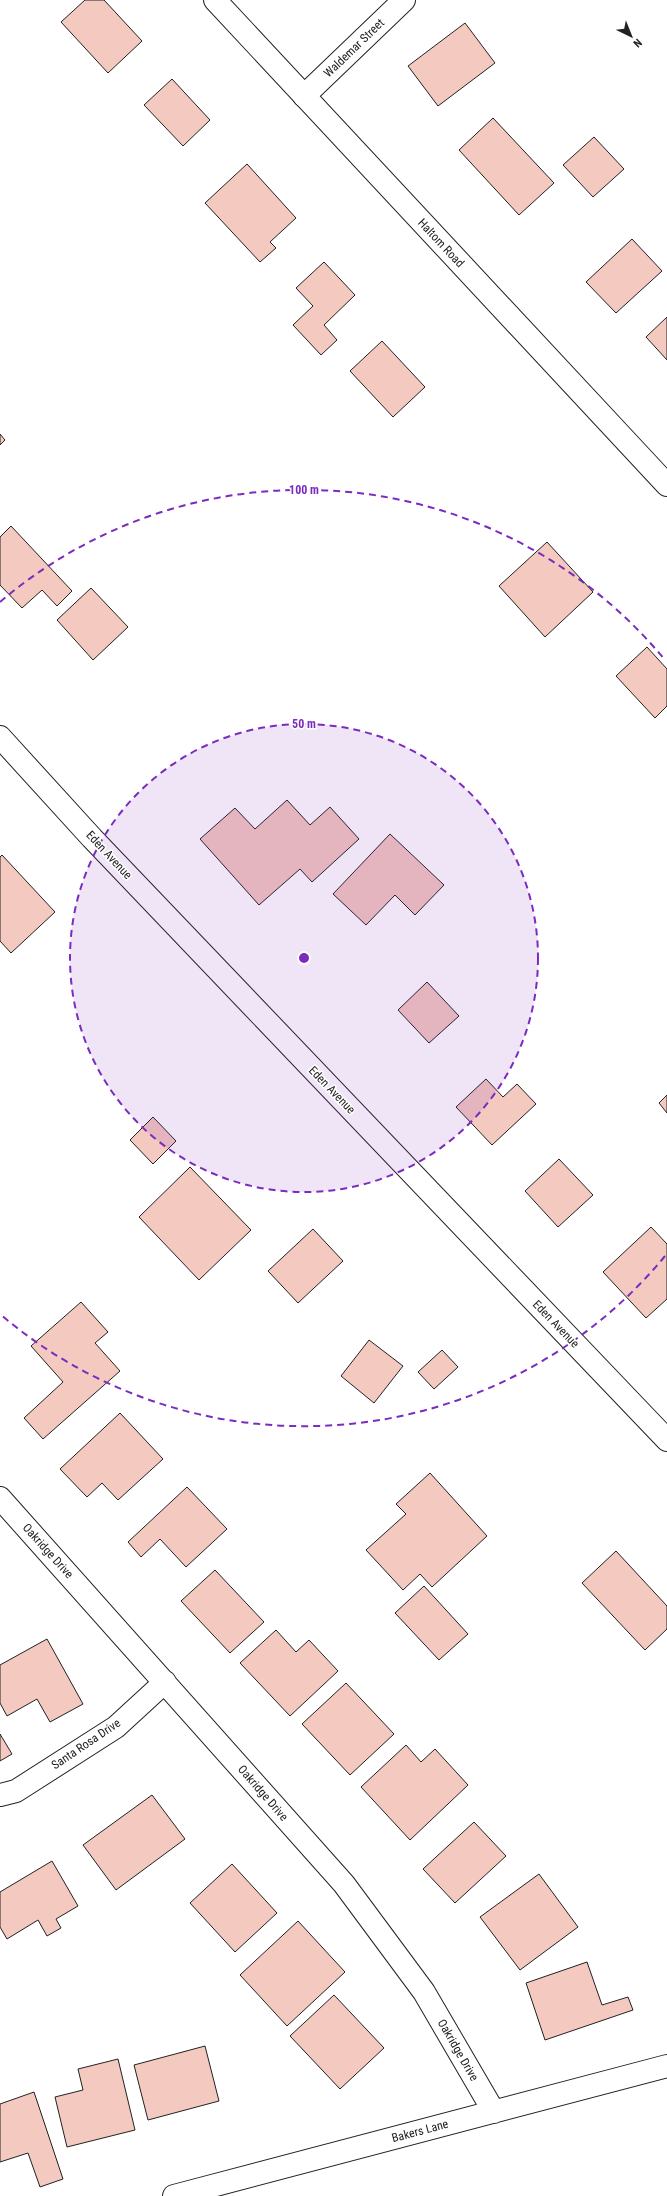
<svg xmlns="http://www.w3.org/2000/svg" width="667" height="2196" font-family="'Roboto Condensed',sans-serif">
	<rect width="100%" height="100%" fill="#fff"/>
	<path fill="#f3c9c0" stroke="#222" d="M 85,0 L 104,0 L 142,41 L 108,73 L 61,22 Z
		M 465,23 L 495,63 L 438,106 L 408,66 Z
		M 172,79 L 210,120 L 183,146 L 144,105 Z
		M 493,118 L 554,183 L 519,215 L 459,150 Z
		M 594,137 L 624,169 L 593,197 L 563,165 Z
		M 247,164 L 296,218 L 270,242 L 276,248 L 260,262 L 205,203 Z
		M 632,239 L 662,271 L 616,313 L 586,282 Z
		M 324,262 L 355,295 L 324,325 L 337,340 L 321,355 L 293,325 L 313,306 L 296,288 Z
		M 667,317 L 667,360 L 646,337 Z
		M 382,341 L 425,387 L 393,417 L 350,371 Z
		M 0,434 L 5,440 L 0,445 Z
		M 11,526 L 72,591 L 57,606 L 42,590 L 22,608 L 0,585 L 0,537 Z
		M 547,542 L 593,592 L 545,637 L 499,586 Z
		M 91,588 L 128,627 L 93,660 L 57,620 Z
		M 647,647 L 667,669 L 667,706 L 655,718 L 616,676 Z
		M 287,800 L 310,825 L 330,807 L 359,839 L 312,882 L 300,869 L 259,905 L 200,839 L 235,808 L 255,829 Z
		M 390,834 L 444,885 L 415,915 L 395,895 L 366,925 L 333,894 Z
		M 2,855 L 55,912 L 11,953 L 0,941 L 0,857 Z
		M 427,982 L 459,1016 L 429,1043 L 398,1010 Z
		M 486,1079 L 503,1097 L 517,1084 L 536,1104 L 492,1145 L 456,1107 Z
		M 667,1095 L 667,1113 L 659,1103 Z
		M 153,1117 L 176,1141 L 153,1164 L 130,1140 Z
		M 559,1159 L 593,1195 L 558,1227 L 525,1191 Z
		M 190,1167 L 251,1230 L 199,1280 L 139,1217 Z
		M 651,1227 L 667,1244 L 667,1299 L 646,1318 L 603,1272 Z
		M 313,1229 L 343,1261 L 298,1303 L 268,1271 Z
		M 81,1302 L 108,1332 L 95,1343 L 120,1371 L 43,1439 L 24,1418 L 63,1382 L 31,1346 Z
		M 369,1340 L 403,1366 L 374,1403 L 341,1376 Z
		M 442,1350 L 458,1367 L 434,1389 L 418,1372 Z
		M 120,1413 L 163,1459 L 118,1500 L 102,1483 L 87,1497 L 60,1469 Z
		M 430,1473 L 487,1536 L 432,1587 L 420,1574 L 403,1590 L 366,1550 L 406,1514 L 396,1504 Z
		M 187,1487 L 227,1529 L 186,1567 L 160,1539 L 141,1557 L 128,1542 Z
		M 616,1551 L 667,1606 L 667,1629 L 645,1650 L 582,1583 Z
		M 215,1570 L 264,1622 L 230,1653 L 181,1601 Z
		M 424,1586 L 468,1634 L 439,1660 L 395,1613 Z
		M 276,1630 L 296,1652 L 309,1640 L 338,1671 L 290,1716 L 240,1663 Z
		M 47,1639 L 83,1704 L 50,1722 L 37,1699 L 7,1716 L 0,1703 L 0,1665 Z
		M 346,1683 L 394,1734 L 350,1775 L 302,1724 Z
		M 0,1734 L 12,1754 L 0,1761 Z
		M 406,1745 L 421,1762 L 435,1749 L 468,1785 L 410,1840 L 361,1787 Z
		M 152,1795 L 185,1839 L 116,1890 L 83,1845 Z
		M 474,1822 L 506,1856 L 455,1903 L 423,1869 Z
		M 52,1861 L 78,1906 L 56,1919 L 61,1928 L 47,1936 L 38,1920 L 7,1939 L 0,1927 L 0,1892 Z
		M 232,1864 L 277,1913 L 235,1952 L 190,1903 Z
		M 539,1874 L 578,1927 L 520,1970 L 480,1917 Z
		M 298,1921 L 345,1972 L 287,2026 L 240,1975 Z
		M 587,1962 L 602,2005 L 628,1997 L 633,2010 L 545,2040 L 526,1983 Z
		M 334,1995 L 384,2048 L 340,2089 L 290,2036 Z
		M 205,2046 L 219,2101 L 148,2120 L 134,2065 Z
		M 118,2059 L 135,2130 L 67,2147 L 55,2097 L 83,2090 L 78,2069 Z
		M 34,2092 L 63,2179 L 40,2187 L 28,2153 L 0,2162 L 0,2104 Z"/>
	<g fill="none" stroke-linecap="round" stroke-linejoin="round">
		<defs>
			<path id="minor" d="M 304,96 L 404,0
				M 0,737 L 92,838 L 667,1440
				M 0,1498 L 344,1884 L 424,1992 L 494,2112
				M 0,1795 L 16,1791 L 116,1727 L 165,1682
				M 174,2196 L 667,2066"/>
			<path id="secondary" d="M 215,0 L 667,485"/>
		</defs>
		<use href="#minor" stroke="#222" stroke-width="24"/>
		<use href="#secondary" stroke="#222" stroke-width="24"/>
		<use href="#minor" stroke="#fff" stroke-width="22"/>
		<use href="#secondary" stroke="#fff" stroke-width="22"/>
	</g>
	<circle cx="304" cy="958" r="234" fill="#7b2cbf" fill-opacity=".12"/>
	<g fill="none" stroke="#7b2cbf" stroke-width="2" stroke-dasharray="7 5">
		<circle cx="304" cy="958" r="234"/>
		<path d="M665 1256A468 468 0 0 1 0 1314M0 602A468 468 0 0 1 665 660"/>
	</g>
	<g text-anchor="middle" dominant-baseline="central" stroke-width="3" stroke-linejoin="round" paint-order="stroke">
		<g font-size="12" fill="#222" stroke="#fff">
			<text transform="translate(354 48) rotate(-44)">Waldemar Street</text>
			<text transform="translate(441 243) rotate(47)">Haltom Road</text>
			<text transform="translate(109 855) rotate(47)">Eden Avenue</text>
			<text transform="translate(332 1090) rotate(46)">Eden Avenue</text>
			<text transform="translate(556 1324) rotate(46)">Eden Avenue</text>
			<text transform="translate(48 1551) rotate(48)">Oakridge Drive</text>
			<text transform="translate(86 1744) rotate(-34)">Santa Rosa Drive</text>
			<text transform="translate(263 1793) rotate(49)">Oakridge Drive</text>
			<text transform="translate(458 2050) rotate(60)">Oakridge Drive</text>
			<text transform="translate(420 2131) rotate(-15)">Bakers Lane</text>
		</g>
	</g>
	<circle cx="304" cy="958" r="6" fill="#7b2cbf" stroke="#fff" stroke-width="2"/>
	<g font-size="12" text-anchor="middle" font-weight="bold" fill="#7b2cbf" stroke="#fff" stroke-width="3" stroke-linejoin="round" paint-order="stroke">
		<text x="304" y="494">100 m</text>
		<text x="304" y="728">50 m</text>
	</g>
	<g transform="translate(631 36) rotate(137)" stroke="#ffffff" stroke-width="3" paint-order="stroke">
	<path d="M0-3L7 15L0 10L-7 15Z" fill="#222222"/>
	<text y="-6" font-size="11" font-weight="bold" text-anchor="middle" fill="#222222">N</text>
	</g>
</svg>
